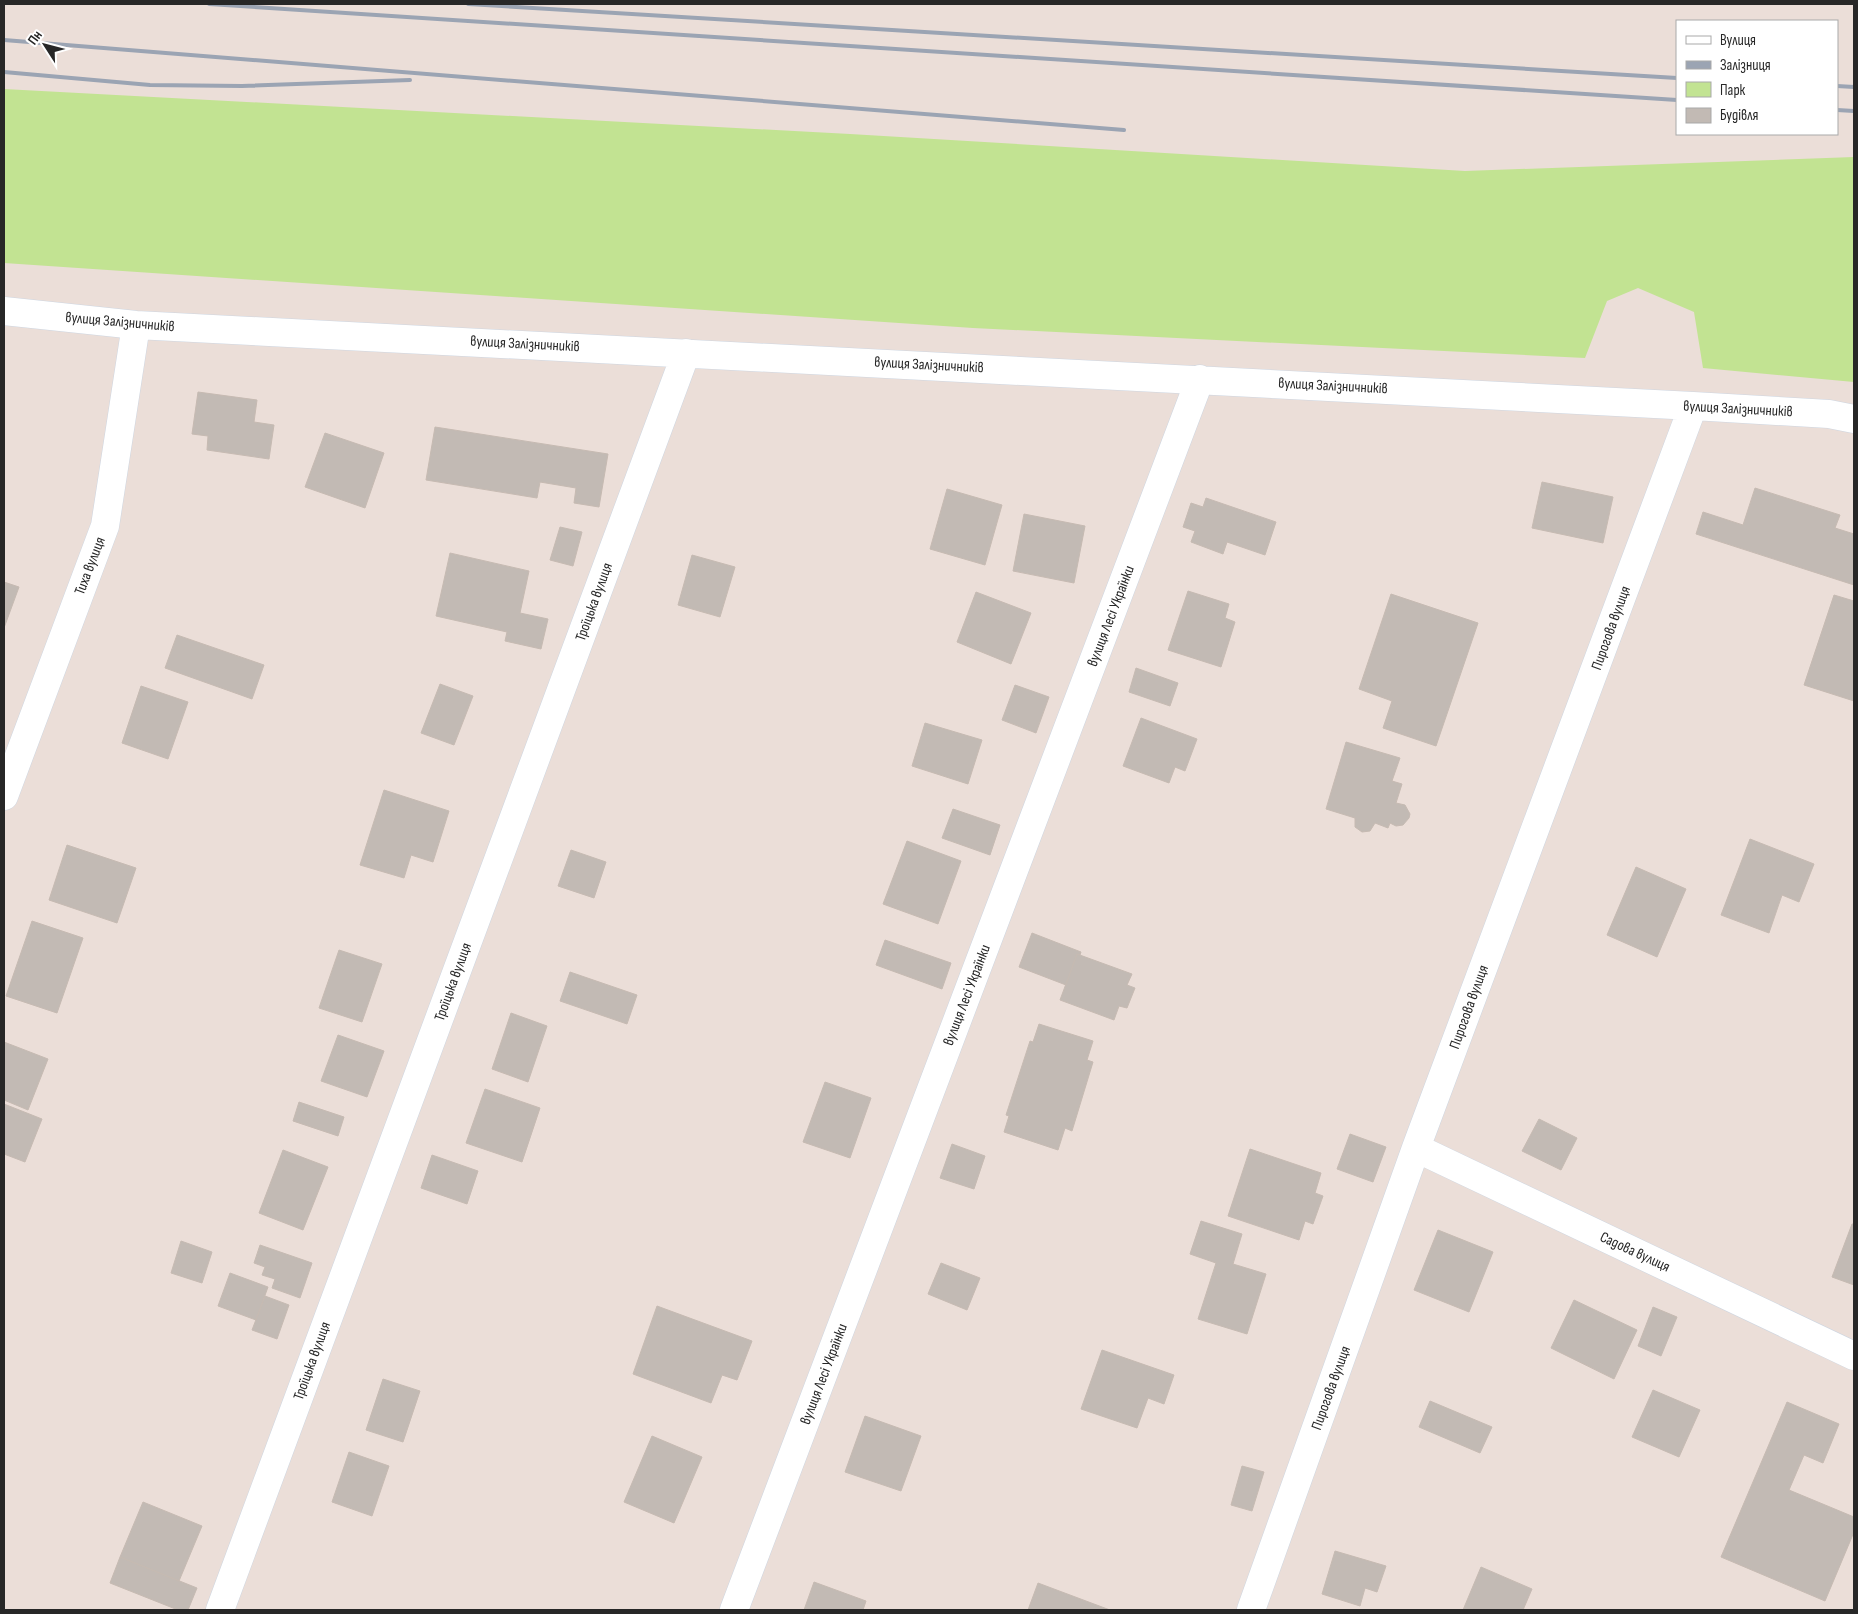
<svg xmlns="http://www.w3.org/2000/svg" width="1858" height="1614" font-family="'Sofia Sans Condensed',sans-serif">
	<rect width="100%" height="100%" fill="#ebded8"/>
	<path fill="#c2e392" d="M 4,89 L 850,134 L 1465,171 L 1854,157 L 1854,382 L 1703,368 L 1694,312 L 1638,288 L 1607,301 L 1585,358 L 973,328 L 4,263 Z"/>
	<path fill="#c2bab4" stroke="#c6bab2" d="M 198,392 L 257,400 L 254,422 L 274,425 L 269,459 L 207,450 L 208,436 L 192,434 Z
		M 435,427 L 608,454 L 599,507 L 574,503 L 576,488 L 540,482 L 537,498 L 426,480 Z
		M 325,433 L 384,453 L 365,508 L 305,487 Z
		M 1542,482 L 1613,497 L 1603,543 L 1532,528 Z
		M 1755,488 L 1840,515 L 1835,528 L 1854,534 L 1854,585 L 1696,534 L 1703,512 L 1743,525 Z
		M 947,489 L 1002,505 L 985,565 L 930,549 Z
		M 1206,498 L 1276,522 L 1265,555 L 1227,542 L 1223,554 L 1191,542 L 1195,531 L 1183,527 L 1191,503 L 1203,507 Z
		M 1024,514 L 1085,526 L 1074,583 L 1013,571 Z
		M 560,527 L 582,532 L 573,566 L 550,560 Z
		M 450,553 L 529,571 L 520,613 L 548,619 L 541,649 L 505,641 L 507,632 L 436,616 Z
		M 692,555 L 735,567 L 720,617 L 678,605 Z
		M 4,582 L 19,587 L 4,628 Z
		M 1188,591 L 1229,604 L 1225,618 L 1235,622 L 1221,667 L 1168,650 Z
		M 976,592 L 1031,613 L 1011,664 L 957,642 Z
		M 1391,594 L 1478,623 L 1436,746 L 1383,728 L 1392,701 L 1359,689 Z
		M 1834,595 L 1854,601 L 1854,701 L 1804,685 Z
		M 177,635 L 264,665 L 252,699 L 165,668 Z
		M 1136,668 L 1178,683 L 1170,706 L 1129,692 Z
		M 440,684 L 473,696 L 454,745 L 421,733 Z
		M 1015,685 L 1049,697 L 1036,733 L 1002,720 Z
		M 141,686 L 188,702 L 168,759 L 122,743 Z
		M 1141,718 L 1197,739 L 1185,771 L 1175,767 L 1169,783 L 1123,766 Z
		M 925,723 L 982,740 L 968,784 L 912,766 Z
		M 1346,742 L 1400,758 L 1392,781 L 1402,784 L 1396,803 L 1405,805 L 1410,814 L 1409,818 L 1403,825 L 1396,826 L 1390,823 L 1388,828 L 1375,823 L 1370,831 L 1362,832 L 1355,827 L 1355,818 L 1326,809 Z
		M 384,790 L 449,811 L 433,862 L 411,855 L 404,878 L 360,865 Z
		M 953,809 L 1000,825 L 990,855 L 942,838 Z
		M 1750,839 L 1814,864 L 1799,902 L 1782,895 L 1769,933 L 1721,915 Z
		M 907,841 L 961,861 L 938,924 L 883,904 Z
		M 67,845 L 136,868 L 117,923 L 49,900 Z
		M 571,850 L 606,862 L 594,898 L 558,886 Z
		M 1636,867 L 1686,889 L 1657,957 L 1607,935 Z
		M 32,921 L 83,938 L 57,1013 L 6,996 Z
		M 1032,933 L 1081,952 L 1080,955 L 1077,954 L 1066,985 L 1019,967 Z
		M 885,940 L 951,963 L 942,989 L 876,965 Z
		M 339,950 L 382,964 L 362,1022 L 319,1008 Z
		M 1077,954 L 1132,974 L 1127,985 L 1135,988 L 1127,1008 L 1119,1006 L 1114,1020 L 1060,1000 Z
		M 570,972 L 637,995 L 627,1024 L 560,1001 Z
		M 511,1013 L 547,1026 L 528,1082 L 492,1069 Z
		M 1039,1024 L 1093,1041 L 1087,1060 L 1093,1062 L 1072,1131 L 1065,1128 L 1058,1150 L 1004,1132 L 1009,1116 L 1006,1115 L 1030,1041 L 1033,1042 Z
		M 338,1035 L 384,1051 L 367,1097 L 321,1081 Z
		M 4,1042 L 48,1059 L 28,1110 L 4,1100 Z
		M 825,1082 L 871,1098 L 850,1158 L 803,1142 Z
		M 485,1089 L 540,1108 L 522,1162 L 466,1143 Z
		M 299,1102 L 344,1117 L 338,1136 L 293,1121 Z
		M 4,1104 L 42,1119 L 25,1162 L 4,1154 Z
		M 1539,1119 L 1577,1138 L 1561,1170 L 1522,1151 Z
		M 1350,1134 L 1386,1147 L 1373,1182 L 1337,1169 Z
		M 952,1144 L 985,1156 L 974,1189 L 940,1178 Z
		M 1250,1149 L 1321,1173 L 1315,1193 L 1323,1196 L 1313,1224 L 1305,1221 L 1299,1240 L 1228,1216 Z
		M 283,1150 L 328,1167 L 303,1230 L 259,1213 Z
		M 432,1155 L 478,1171 L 467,1204 L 421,1188 Z
		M 1201,1221 L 1242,1234 L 1233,1264 L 1266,1274 L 1247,1334 L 1198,1319 L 1216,1263 L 1190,1254 Z
		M 1852,1224 L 1854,1224 L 1854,1285 L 1832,1277 Z
		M 1438,1230 L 1493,1252 L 1469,1312 L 1414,1290 Z
		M 181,1241 L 212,1252 L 202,1283 L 171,1273 Z
		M 260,1245 L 312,1263 L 300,1298 L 272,1288 L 275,1279 L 262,1275 L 265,1267 L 254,1263 Z
		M 941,1263 L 980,1278 L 967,1310 L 928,1294 Z
		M 230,1273 L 268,1287 L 256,1320 L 218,1306 Z
		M 265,1296 L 289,1305 L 277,1339 L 252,1330 Z
		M 1574,1300 L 1637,1330 L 1614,1379 L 1551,1348 Z
		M 657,1306 L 752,1341 L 737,1380 L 722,1375 L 711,1403 L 633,1374 Z
		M 1653,1307 L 1677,1317 L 1661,1356 L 1638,1346 Z
		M 1102,1350 L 1174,1375 L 1164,1404 L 1148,1398 L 1137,1428 L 1081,1409 Z
		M 383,1379 L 420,1391 L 403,1442 L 366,1430 Z
		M 1653,1390 L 1700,1410 L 1679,1457 L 1632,1437 Z
		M 1430,1401 L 1492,1427 L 1480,1453 L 1419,1427 Z
		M 1787,1402 L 1839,1424 L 1823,1463 L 1804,1455 L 1789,1490 L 1854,1517 L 1854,1532 L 1825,1601 L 1721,1557 Z
		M 865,1416 L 921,1436 L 901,1491 L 845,1472 Z
		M 652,1436 L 702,1457 L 674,1523 L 624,1502 Z
		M 349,1452 L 389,1466 L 372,1516 L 332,1502 Z
		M 1242,1466 L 1264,1472 L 1252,1511 L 1231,1505 Z
		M 143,1502 L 202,1526 L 179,1581 L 120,1557 Z
		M 1335,1551 L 1386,1566 L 1377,1592 L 1365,1588 L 1360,1606 L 1322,1594 Z
		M 120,1557 L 197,1588 L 188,1610 L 178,1610 L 110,1583 Z
		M 1481,1567 L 1532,1589 L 1523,1610 L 1463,1610 Z
		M 814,1582 L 866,1601 L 863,1610 L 804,1610 Z
		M 1038,1583 L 1110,1610 L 1028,1610 Z"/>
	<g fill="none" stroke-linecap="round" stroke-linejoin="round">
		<defs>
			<path id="minor" d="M 4,311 L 136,325 L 1693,406 L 1829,414 L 1854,419
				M 4,796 L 105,526 L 136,325
				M 1416,1148 L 1854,1356
				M 220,1610 L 686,353
				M 734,1610 L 1200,379
				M 1251,1610 L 1416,1148 L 1693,406"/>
		</defs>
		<use href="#minor" stroke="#ced6e1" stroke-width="29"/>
		<use href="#minor" stroke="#fff" stroke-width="28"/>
		<path stroke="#9ba4b3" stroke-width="4" d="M 209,4 L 1677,100
			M 468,4 L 1677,78
			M 4,40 L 1124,130
			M 4,72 L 150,85 L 242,86 L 410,80
			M 1837,86 L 1854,87
			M 1837,110 L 1854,111"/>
	</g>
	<g text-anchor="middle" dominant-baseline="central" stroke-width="4" stroke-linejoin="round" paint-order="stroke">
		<g font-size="15" fill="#272727" stroke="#fff">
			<text transform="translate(120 322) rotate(5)">вулиця Залізничників</text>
			<text transform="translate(525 344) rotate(3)">вулиця Залізничників</text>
			<text transform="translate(929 365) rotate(3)">вулиця Залізничників</text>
			<text transform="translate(1333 386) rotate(3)">вулиця Залізничників</text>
			<text transform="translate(1738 409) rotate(3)">вулиця Залізничників</text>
			<text transform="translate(90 566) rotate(-69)">Тиха вулиця</text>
			<text transform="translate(594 602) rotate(-70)">Троїцька вулиця</text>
			<text transform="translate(1111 616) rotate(-69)">вулиця Лесі Українки</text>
			<text transform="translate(1611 628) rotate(-70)">Пирогова вулиця</text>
			<text transform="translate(453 982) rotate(-70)">Троїцька вулиця</text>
			<text transform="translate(967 995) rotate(-69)">вулиця Лесі Українки</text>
			<text transform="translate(1469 1007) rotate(-70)">Пирогова вулиця</text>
			<text transform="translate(1635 1252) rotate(25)">Садова вулиця</text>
			<text transform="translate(312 1361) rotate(-70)">Троїцька вулиця</text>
			<text transform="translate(824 1374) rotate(-69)">вулиця Лесі Українки</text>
			<text transform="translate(1331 1388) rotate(-70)">Пирогова вулиця</text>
		</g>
	</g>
	<rect width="1858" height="1614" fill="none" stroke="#272727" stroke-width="10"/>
	<rect x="1676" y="20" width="162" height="115" fill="#ffffff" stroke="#a9a9a9"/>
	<rect x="1686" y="36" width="25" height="8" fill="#ffffff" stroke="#a9a9a9"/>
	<text x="1720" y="45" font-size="15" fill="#272727">Вулиця</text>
	<rect x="1686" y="61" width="25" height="8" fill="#9ba4b3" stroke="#a9a9a9"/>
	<text x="1720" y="70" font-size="15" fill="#272727">Залізниця</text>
	<rect x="1686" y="82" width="25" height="15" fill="#c2e392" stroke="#a9a9a9"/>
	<text x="1720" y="95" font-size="15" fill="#272727">Парк</text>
	<rect x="1686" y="108" width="25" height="15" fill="#c2bab4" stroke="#a9a9a9"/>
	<text x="1720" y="120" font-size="15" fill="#272727">Будівля</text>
	<g transform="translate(45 45) rotate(306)" stroke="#ffffff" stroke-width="4" paint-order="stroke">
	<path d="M0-4L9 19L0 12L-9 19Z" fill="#272727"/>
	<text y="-8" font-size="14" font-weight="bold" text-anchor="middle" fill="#272727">Пн</text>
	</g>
</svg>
